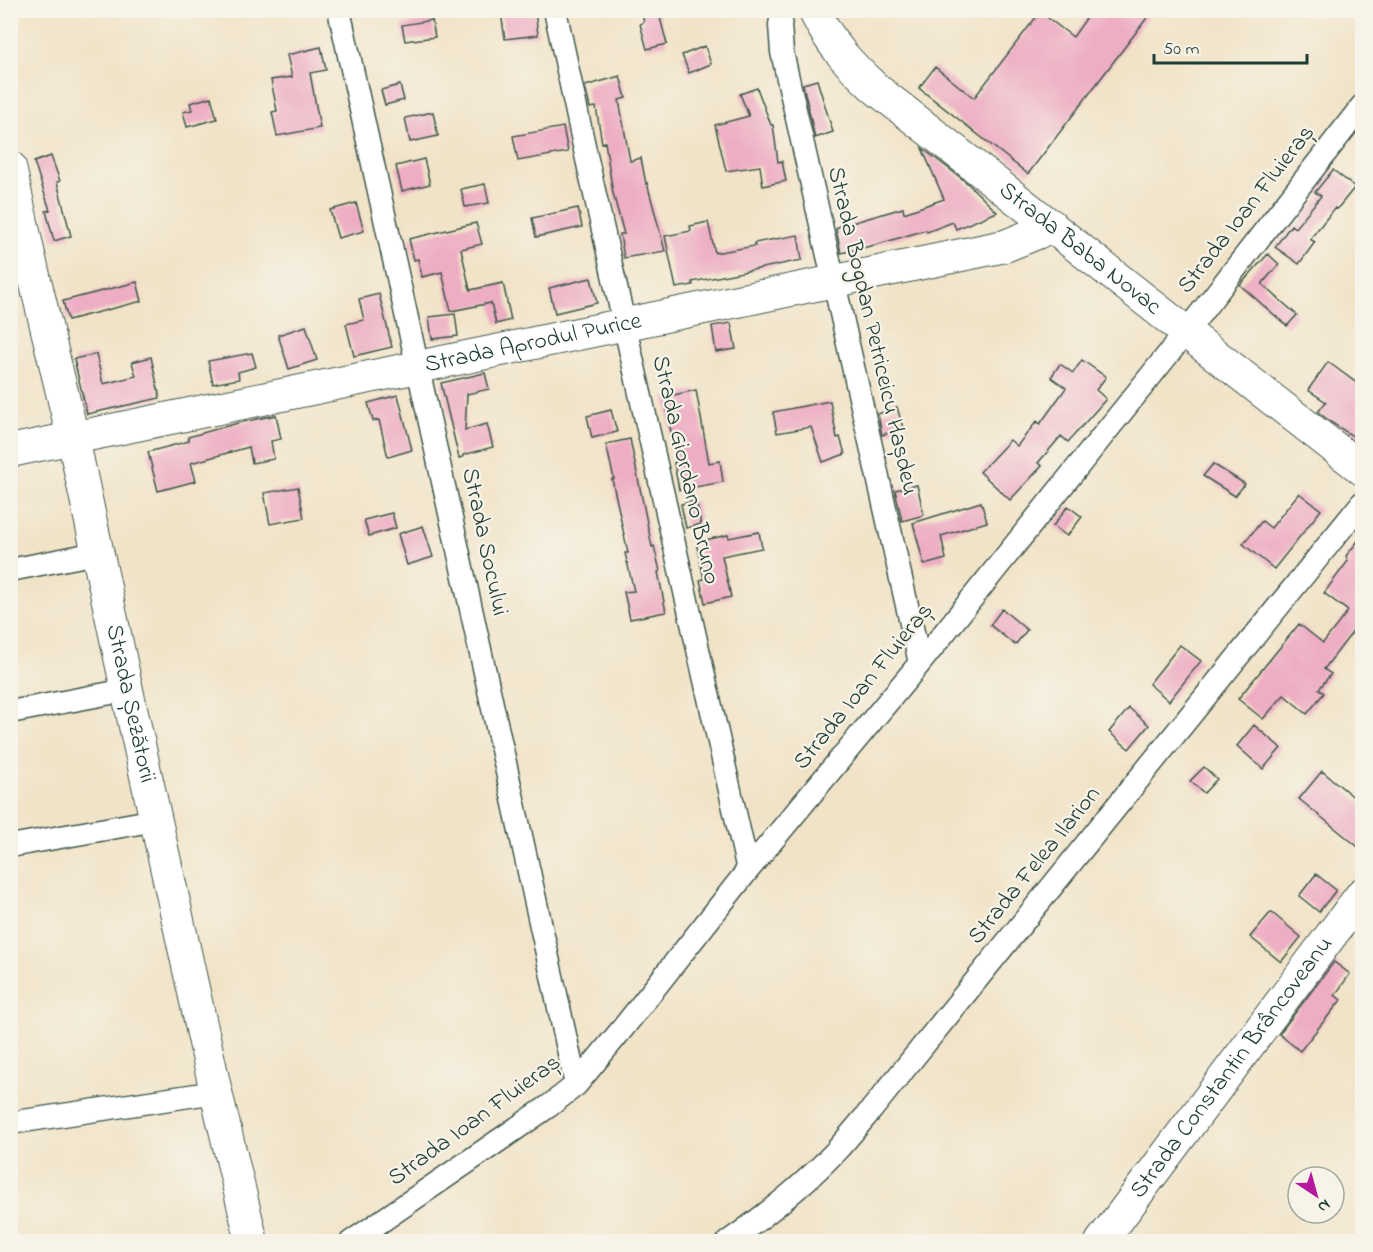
<svg xmlns="http://www.w3.org/2000/svg" width="1373" height="1252" font-family="'Indie Flower',sans-serif">
	<rect width="100%" height="100%" fill="#f7f3e8"/>
	<filter id="ink" filterUnits="userSpaceOnUse"><feTurbulence type="fractalNoise" baseFrequency=".0167" numOctaves="2"/><feDisplacementMap in="SourceGraphic" scale="12" xChannelSelector="R" yChannelSelector="G"/><feConvolveMatrix kernelMatrix="1 2 1 2 8 2 1 2 1" color-interpolation-filters="sRGB"/></filter>
	<filter id="wash" filterUnits="userSpaceOnUse"><feTurbulence type="fractalNoise" baseFrequency=".008" numOctaves="4" result="noise"/><feDisplacementMap in="SourceGraphic" scale="24" xChannelSelector="R" yChannelSelector="G"/><feGaussianBlur stdDeviation="1.35" result="paint"/><feColorMatrix in="noise" values="0 0 0 0 0 0 0 0 0 0 0 0 0 0 0 0 0 1.4 0 .05"/><feComposite in="paint" operator="in"/></filter>
	<g filter="url(#wash)">
		<rect width="100%" height="100%" fill="#f1e3c7"/>
		<g id="blocks">
			<path fill="#edadc3" d="M 519,10 L 535,10 L 538,35 L 505,39 L 501,13 Z
				M 641,10 L 658,10 L 667,44 L 647,49 L 640,24 L 644,22 Z
				M 1092,10 L 1153,10 L 1028,174 L 919,88 L 935,67 L 974,98 L 1040,12 L 1073,37 Z
				M 432,20 L 435,37 L 405,41 L 402,25 Z
				M 705,46 L 711,64 L 689,73 L 682,55 Z
				M 321,47 L 326,70 L 310,73 L 320,128 L 277,136 L 272,112 L 277,111 L 271,80 L 292,77 L 287,55 Z
				M 620,76 L 626,98 L 619,100 L 630,161 L 641,158 L 646,184 L 647,183 L 665,251 L 624,258 L 620,234 L 624,234 L 613,193 L 605,142 L 602,143 L 596,107 L 590,108 L 585,86 Z
				M 817,80 L 833,132 L 815,138 L 803,84 Z
				M 400,85 L 404,100 L 385,105 L 381,90 Z
				M 757,88 L 771,125 L 773,125 L 778,162 L 782,161 L 786,181 L 763,186 L 760,166 L 726,171 L 715,125 L 749,116 L 740,94 Z
				M 211,97 L 217,119 L 187,127 L 183,112 L 192,110 L 190,103 Z
				M 433,112 L 438,136 L 410,142 L 405,118 Z
				M 563,127 L 568,152 L 518,161 L 513,136 Z
				M 922,148 L 965,181 L 997,212 L 956,229 L 953,222 L 927,232 L 926,230 L 875,245 L 841,253 L 836,229 L 847,221 L 848,224 L 903,208 L 904,213 L 944,199 Z
				M 51,156 L 60,181 L 57,182 L 71,236 L 54,241 L 46,211 L 50,210 L 34,162 Z
				M 424,159 L 430,184 L 402,191 L 396,166 Z
				M 1333,170 L 1355,187 L 1337,209 L 1335,208 L 1310,239 L 1315,242 L 1299,264 L 1275,247 L 1291,225 L 1295,228 L 1321,196 L 1315,192 Z
				M 485,184 L 489,203 L 465,207 L 461,189 Z
				M 356,203 L 364,231 L 338,238 L 330,210 Z
				M 578,208 L 582,227 L 536,237 L 532,218 Z
				M 708,222 L 715,253 L 755,246 L 754,243 L 798,235 L 802,260 L 692,282 L 693,285 L 676,288 L 665,236 L 691,231 L 690,226 Z
				M 476,223 L 482,244 L 461,249 L 470,290 L 503,283 L 511,320 L 496,324 L 491,303 L 451,311 L 442,272 L 422,277 L 418,259 L 414,260 L 409,239 Z
				M 1268,254 L 1279,264 L 1262,284 L 1297,315 L 1287,326 L 1240,285 Z
				M 591,278 L 597,303 L 555,313 L 549,288 Z
				M 137,282 L 142,301 L 68,320 L 63,301 Z
				M 379,294 L 392,347 L 354,356 L 346,324 L 364,320 L 359,299 Z
				M 455,314 L 458,336 L 432,339 L 429,317 Z
				M 731,323 L 736,349 L 716,352 L 712,326 Z
				M 306,326 L 317,360 L 289,369 L 278,335 Z
				M 252,353 L 256,367 L 238,372 L 239,379 L 213,384 L 208,361 Z
				M 96,354 L 103,384 L 136,376 L 132,362 L 151,357 L 160,398 L 87,414 L 74,359 Z
				M 1082,360 L 1106,377 L 1096,390 L 1106,399 L 1068,442 L 1061,436 L 1038,463 L 1042,466 L 1010,500 L 980,472 L 1010,440 L 1017,446 L 1037,421 L 1040,424 L 1066,388 L 1051,377 L 1060,364 L 1073,373 Z
				M 1328,362 L 1362,387 L 1362,442 L 1332,423 L 1318,412 L 1326,402 L 1308,390 Z
				M 485,373 L 489,389 L 467,394 L 465,430 L 487,424 L 493,447 L 463,455 L 463,457 L 459,458 L 441,383 Z
				M 696,390 L 709,463 L 720,461 L 723,482 L 679,490 L 674,463 L 676,462 L 665,397 Z
				M 398,395 L 412,450 L 388,457 L 379,420 L 373,421 L 368,403 Z
				M 830,401 L 837,438 L 840,437 L 845,454 L 823,462 L 811,427 L 777,433 L 773,412 Z
				M 897,407 L 903,428 L 882,435 L 878,414 Z
				M 611,410 L 617,432 L 592,438 L 587,416 Z
				M 276,415 L 281,439 L 271,441 L 274,459 L 252,463 L 249,447 L 191,463 L 196,481 L 158,491 L 148,452 L 189,441 L 188,437 L 238,423 Z
				M 630,439 L 652,547 L 654,546 L 660,571 L 658,572 L 666,612 L 630,619 L 624,592 L 634,591 L 625,553 L 628,553 L 612,479 L 614,479 L 606,444 Z
				M 1213,464 L 1245,484 L 1235,496 L 1203,476 Z
				M 917,485 L 924,515 L 902,521 L 895,490 Z
				M 298,487 L 304,518 L 270,524 L 264,493 Z
				M 1299,493 L 1321,510 L 1274,569 L 1243,544 L 1262,521 L 1271,528 Z
				M 696,501 L 701,524 L 686,528 L 681,504 Z
				M 981,502 L 987,522 L 941,536 L 946,559 L 924,565 L 913,523 Z
				M 1068,506 L 1082,517 L 1067,536 L 1053,526 Z
				M 392,513 L 396,528 L 369,536 L 364,520 Z
				M 423,526 L 433,557 L 407,565 L 398,534 Z
				M 759,532 L 762,548 L 722,556 L 731,597 L 705,603 L 700,580 L 704,579 L 696,542 L 728,535 L 729,538 Z
				M 1362,536 L 1362,622 L 1361,621 L 1324,669 L 1331,674 L 1319,689 L 1324,693 L 1307,714 L 1284,695 L 1263,719 L 1238,699 L 1299,624 L 1323,643 L 1348,611 L 1324,593 L 1348,561 L 1346,556 Z
				M 1002,609 L 1027,630 L 1015,645 L 990,625 Z
				M 1180,645 L 1201,661 L 1169,701 L 1149,684 Z
				M 1129,708 L 1149,725 L 1129,749 L 1109,732 Z
				M 1254,725 L 1281,748 L 1263,769 L 1237,746 Z
				M 1204,767 L 1217,779 L 1204,793 L 1190,781 Z
				M 1322,771 L 1362,804 L 1362,850 L 1299,799 Z
				M 1316,874 L 1336,890 L 1319,912 L 1299,896 Z
				M 1271,912 L 1301,937 L 1281,962 L 1250,937 Z
				M 1334,962 L 1350,974 L 1335,995 L 1341,1000 L 1300,1051 L 1279,1034 Z"/>
		</g>
	</g>
	<g filter="url(#ink)">
		<use href="#blocks" fill-opacity="0" stroke="#3e564a" stroke-width="1.5"/>
		<g fill="none" stroke-linecap="round" stroke-linejoin="round">
			<defs>
				<path id="street" d="M 339,10 L 576,1085
					M 555,10 L 586,155 L 748,870
					M 783,10 L 780,25 L 782,52 L 920,663
					M 10,570 L 97,553
					M 10,712 L 127,690
					M 10,846 L 156,820
					M 10,1123 L 216,1092
					M 351,1242 L 549,1106 L 576,1085 L 623,1028 L 748,870 L 920,663 L 1186,332 L 1362,106
					M 728,1242 C 766,1215 803,1186 835,1152 C 848,1138 860,1123 872,1109 L 1362,503"/>
				<g id="secondary">
					<path id="s1" d="M 814,10 C 831,45 847,62 875,88 L 1186,332 L 1362,469"/>
					<path id="s2" d="M 10,167 L 29,255 L 73,438 L 127,690 L 216,1092 L 252,1242"/>
					<path id="s3" d="M 10,451 L 1005,246 L 1037,233 L 1051,225"/>
					<path id="s4" d="M 1101,1242 L 1362,894"/>
				</g>
			</defs>
			<use href="#street" stroke="#3e564a" stroke-width="25"/>
			<use href="#secondary" stroke="#3e564a" stroke-width="34"/>
			<use href="#street" stroke="#fff" stroke-width="22"/>
			<use href="#secondary" stroke="#fff" stroke-width="32"/>
		</g>
	</g>
	<g text-anchor="middle" dominant-baseline="central" stroke-width="4.5" stroke-linejoin="round" paint-order="stroke">
		<g font-size="24" fill="#1f3d34" stroke="#f7f3e8">
			<text transform="translate(1247 210) rotate(-52)">Strada Ioan Fluieraș</text>
			<text stroke="none"><textPath href="#s1" startOffset="360">Strada Baba Novac</textPath></text>
			<text transform="translate(872 331) rotate(77)">Strada Bogdan Petriceicu Hașdeu</text>
			<text stroke="none"><textPath href="#s3" startOffset="534">Strada Aprodul Purice</textPath></text>
			<text transform="translate(685 470) rotate(77)">Strada Giordano Bruno</text>
			<text transform="translate(484 542) rotate(78)">Strada Socului</text>
			<text transform="translate(864 687) rotate(-51)">Strada Ioan Fluieraș</text>
			<text stroke="none"><textPath href="#s2" startOffset="550">Strada Șezătorii</textPath></text>
			<text transform="translate(1035 866) rotate(-51)">Strada Felea Ilarion</text>
			<text stroke="none"><textPath href="#s4" startOffset="218">Strada Constantin Brâncoveanu</textPath></text>
			<text transform="translate(475 1121) rotate(-36)">Strada Ioan Fluieraș</text>
		</g>
	</g>
	<rect width="1373" height="1252" fill="none" stroke="#f7f3e8" stroke-width="36"/>
	<g transform="translate(1316 1195) rotate(144)"><circle r="28" fill="#f7f3e8" stroke="#a1aaa0" stroke-width="1.5"/>
	<path d="M0-4.5L10 22L0 15L-10 22Z" fill="#b5179e"/>
	<text y="-9" font-size="16" font-weight="bold" text-anchor="middle" fill="#1f3d34">N</text>
	</g>
	<path d="M1154 54v9h153v-9" fill="none" stroke="#1f3d34" stroke-width="3"/>
	<text x="1163" y="54" font-size="18" fill="#1f3d34" stroke="#f7f3e8" stroke-width="4.5" paint-order="stroke">50 m</text>
</svg>
